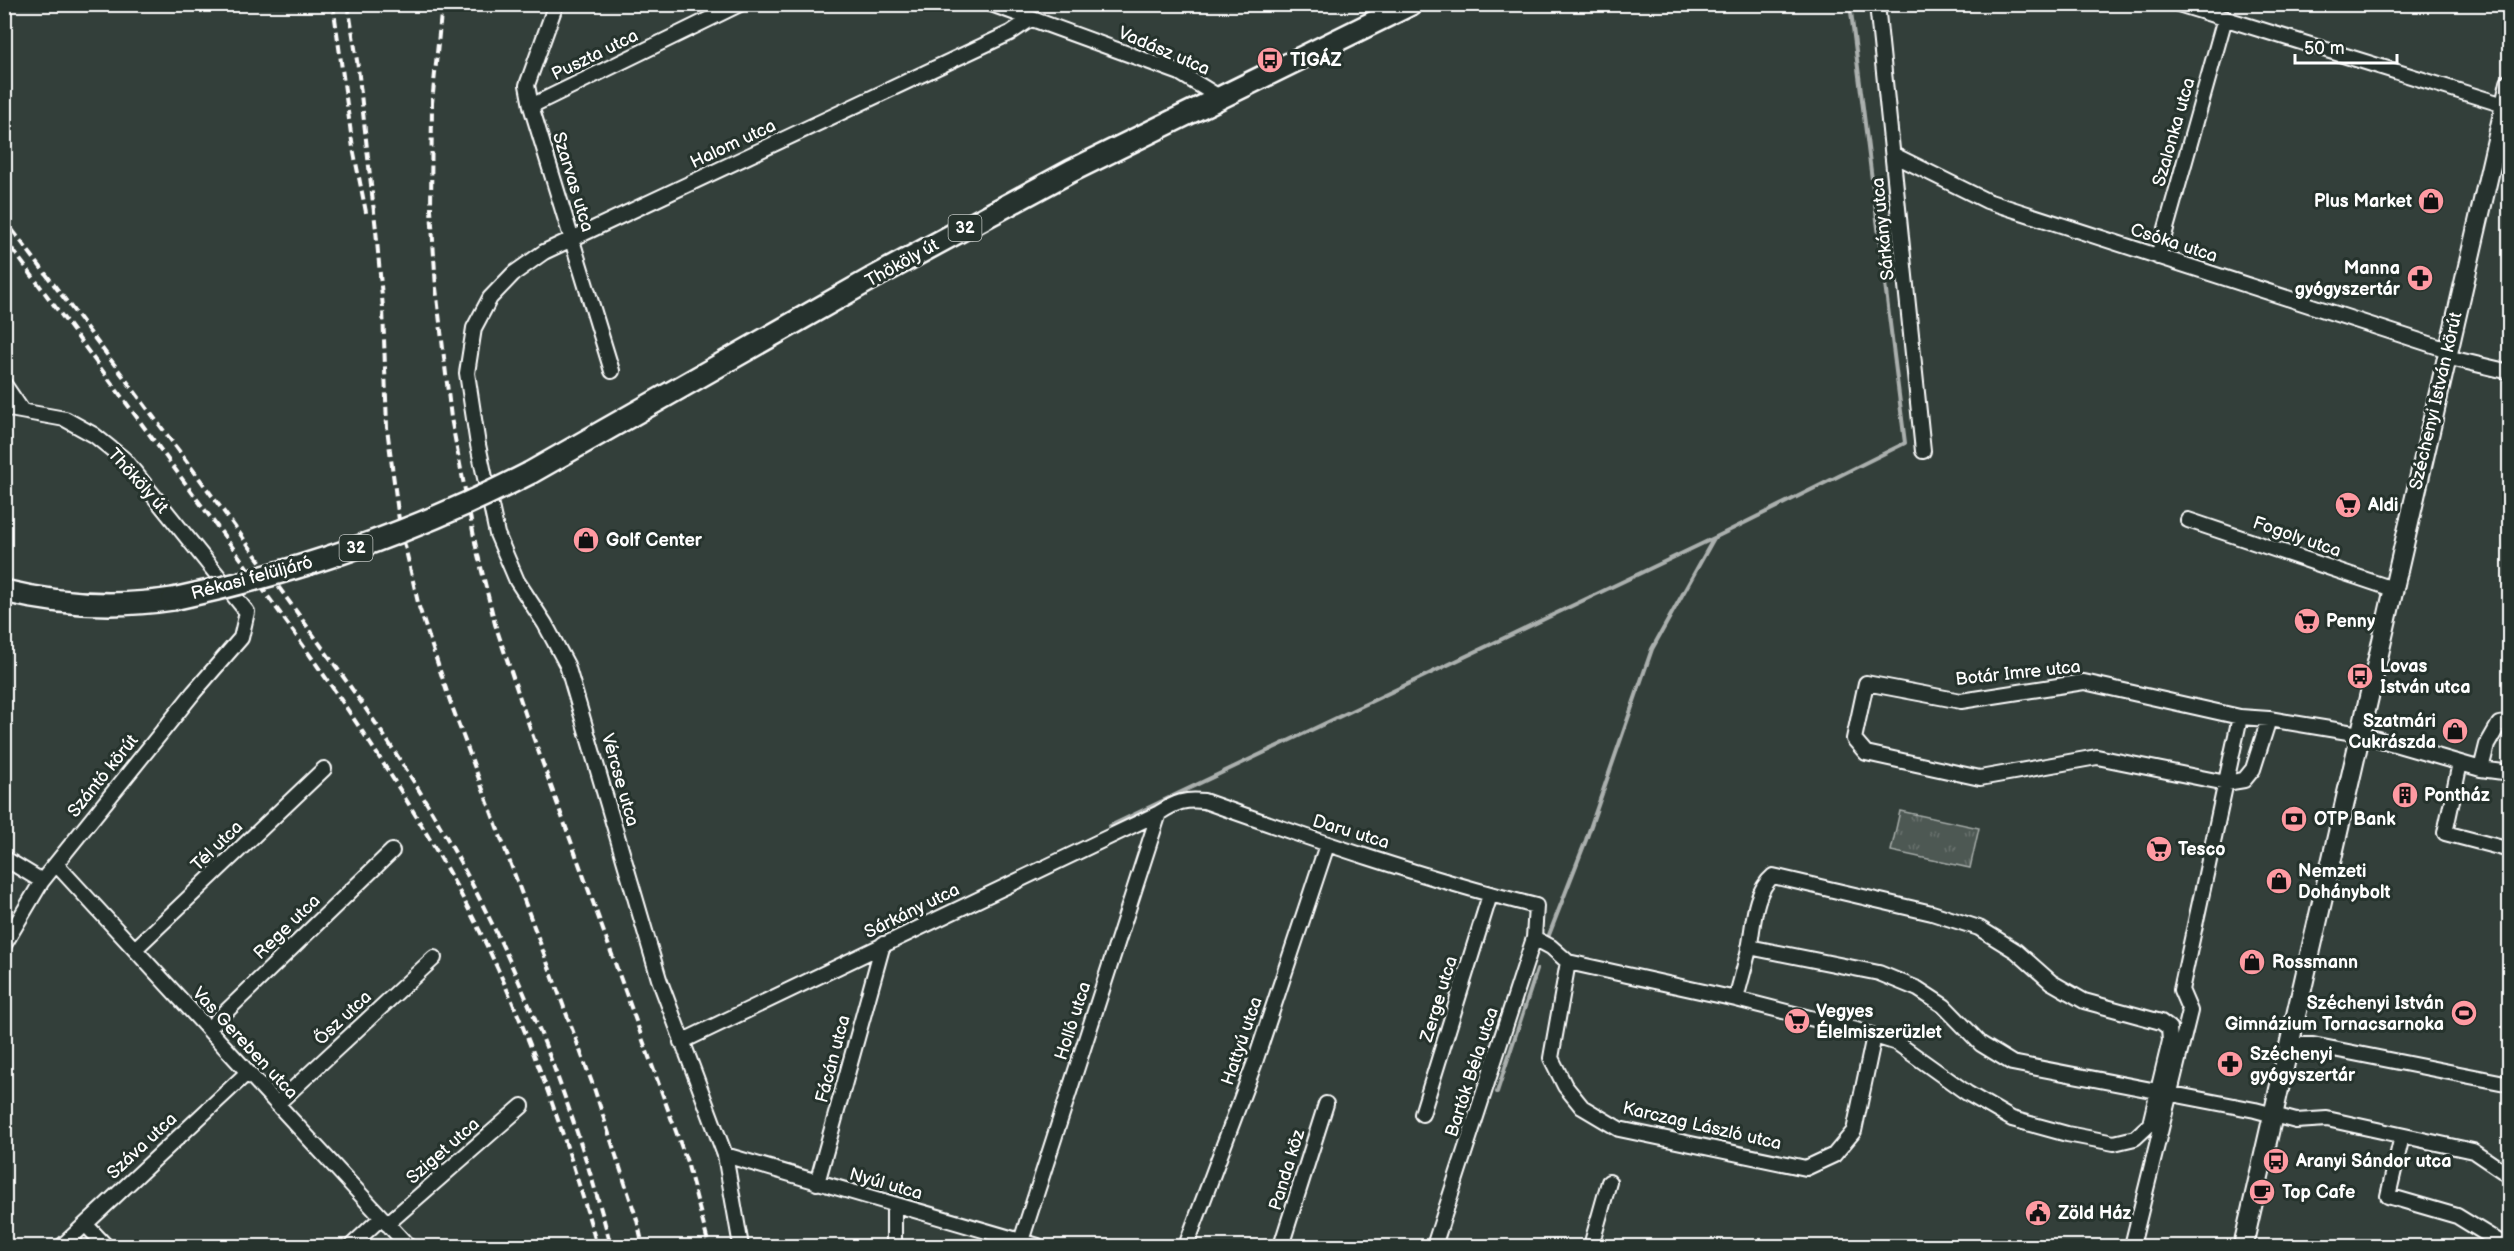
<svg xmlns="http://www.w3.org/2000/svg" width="2514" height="1251" font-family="'Balsamiq Sans',sans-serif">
	<defs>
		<pattern id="park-tufts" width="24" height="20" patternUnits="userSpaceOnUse" patternTransform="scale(1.5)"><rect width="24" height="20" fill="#4d5853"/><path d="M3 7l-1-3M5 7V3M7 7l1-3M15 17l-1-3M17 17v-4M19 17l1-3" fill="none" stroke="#68716d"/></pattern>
	</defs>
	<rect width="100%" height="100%" fill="#333f3a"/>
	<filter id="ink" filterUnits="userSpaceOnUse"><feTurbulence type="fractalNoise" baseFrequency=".0167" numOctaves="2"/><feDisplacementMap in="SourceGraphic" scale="12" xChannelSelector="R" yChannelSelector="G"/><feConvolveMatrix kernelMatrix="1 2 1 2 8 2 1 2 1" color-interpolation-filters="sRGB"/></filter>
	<g filter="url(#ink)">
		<path fill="url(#park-tufts)" stroke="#a6aca9" stroke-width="1.5" d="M 1900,811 L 1979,828 L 1970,868 L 1891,851 Z"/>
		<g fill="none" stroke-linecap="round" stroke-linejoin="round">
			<path stroke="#abb0ae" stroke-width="4" d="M 1110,826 L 1714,538 L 1905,443 L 1850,4
				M 1547,940 L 1586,840 L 1652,649 L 1714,538
				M 1497,1092 L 1537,970"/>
			<defs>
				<path id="street" d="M 556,4 L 527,85 L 531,106 L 612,371
					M 991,4 L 1180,73 L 1219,97
					M 1877,4 L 1923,451
					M 2178,4 L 2504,105
					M 531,106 L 740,4
					M 1894,155 L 1987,201 L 2448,350
					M 2158,257 L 2225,18
					M 2446,357 L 2510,372
					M 4,384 L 21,409
					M 4,408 L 65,419 L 94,435 L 124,459 L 247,612 L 241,638 L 194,692 L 42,881 L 4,945
					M 2188,520 L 2393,589
					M 2269,719 L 2253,769 L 2244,780 L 2226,783 L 2097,757 L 1980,778 L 1866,753 L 1854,739 L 1866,683 L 1961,701 L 2084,682 L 2240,717 L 2269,719 L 2360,734 L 2481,769 L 2510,773
					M 2460,763 L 2445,833 L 2510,850
					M 2481,769 L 2487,745 L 2499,724 L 2510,722
					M 4,858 L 42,881
					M 56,864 L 408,1246
					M 1534,938 L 1551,947 L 1568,962 L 1736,999 C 1740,983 1745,966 1749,949 C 1754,925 1753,893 1773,876 L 1932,913 L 1979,928 L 2016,951 L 2051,982 L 2084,1001 L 2161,1022 L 2169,1028 L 2170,1041 L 2150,1124 L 2135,1138 L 2114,1143 L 2067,1134 L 2012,1119 L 1967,1093 L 1897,1043 L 1853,1029 L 1736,999
					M 1749,947 L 1879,973 L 1918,989 L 1944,1006 L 1981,1044 L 2012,1063 L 2255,1110 L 2296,1121 L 2327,1119 L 2473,1151 L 2510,1176
					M 135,949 L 324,769
					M 1568,962 L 1551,1058 L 1565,1086 L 1582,1107 L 1619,1129 L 1806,1168 L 1834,1155 L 1854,1131 L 1874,1036
					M 208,1029 L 392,851
					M 681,1042 L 1159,813 C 1176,802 1185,799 1204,801 C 1314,840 1424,878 1536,906 L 1534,938 L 1434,1246
					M 2289,1045 L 2313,1045 L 2510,1084
					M 277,1104 L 434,958
					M 1422,1114 L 1490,895
					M 2402,1136 L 2388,1196 L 2457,1216 L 2506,1246
					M 725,1155 L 1038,1246
					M 817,1183 L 883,944
					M 894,1205 L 894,1246
					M 387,1224 L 522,1106
					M 86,1225 L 106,1246
					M 1021,1241 L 1159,813
					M 62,1246 L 247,1073
					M 351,1246 L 381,1218
					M 741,1246 L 725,1155 L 659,979 L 567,665 L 545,624 L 517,581 L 497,534 L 478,445 L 467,373 L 474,328 L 490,298 L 513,274 L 544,252 L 1010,33 L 1031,19
					M 1186,1246 L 1255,1062 L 1327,845
					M 1281,1246 L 1326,1104
					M 1591,1246 L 1609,1182
					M 2132,1246 L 2190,1011 L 2181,990 L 2240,717"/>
				<path id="secondary" d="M 2243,1246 L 2510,83"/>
				<path id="primary" d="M 530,473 L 871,279 L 1071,171 L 1411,4
					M 4,591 C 61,605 115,608 173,599"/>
			</defs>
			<use href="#street" stroke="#fff" stroke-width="18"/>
			<use href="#secondary" stroke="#fff" stroke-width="22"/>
			<use href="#primary" stroke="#fff" stroke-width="26"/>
			<use href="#street" stroke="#26332d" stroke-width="14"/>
			<use href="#secondary" stroke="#26332d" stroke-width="18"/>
			<use href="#primary" stroke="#26332d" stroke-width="21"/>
			<path stroke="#fff" stroke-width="4" stroke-dasharray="9 4.5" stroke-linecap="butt" d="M 333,4 L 353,148 L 367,217
				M 348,4 L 358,67 L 376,230 L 383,308 L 387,428 L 399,520 L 419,607 L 450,701 L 594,1088 L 637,1220 L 643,1246
				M 442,4 L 432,103 L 431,209 L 436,288 L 451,418 L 476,547 L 495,624 L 531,731 L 687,1162 L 709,1246
				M 4,219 C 96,340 187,460 275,582 C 334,664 395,745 444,833 C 518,962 573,1103 611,1246
				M 4,238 C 81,341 157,445 233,548 C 309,653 386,759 449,873 C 514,988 562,1120 597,1246"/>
			<defs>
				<path id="primary-bridge" d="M 173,599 C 297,573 417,531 530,473"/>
			</defs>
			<use href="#primary-bridge" stroke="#fff" stroke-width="26" stroke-linecap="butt"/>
			<use href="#primary-bridge" stroke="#26332d" stroke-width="21"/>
		</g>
	</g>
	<defs>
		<symbol id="bus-disc" viewBox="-11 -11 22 22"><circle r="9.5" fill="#ff9aa2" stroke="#26332d"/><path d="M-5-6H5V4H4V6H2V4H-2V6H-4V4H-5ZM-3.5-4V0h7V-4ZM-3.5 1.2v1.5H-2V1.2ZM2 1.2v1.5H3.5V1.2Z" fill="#111"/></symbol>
		<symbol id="shop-disc" viewBox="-11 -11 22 22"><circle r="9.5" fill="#ff9aa2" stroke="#26332d"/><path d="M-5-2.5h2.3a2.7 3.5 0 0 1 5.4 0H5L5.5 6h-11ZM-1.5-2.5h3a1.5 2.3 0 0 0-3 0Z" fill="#111"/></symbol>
		<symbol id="pharmacy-disc" viewBox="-11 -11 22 22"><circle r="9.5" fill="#ff9aa2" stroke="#26332d"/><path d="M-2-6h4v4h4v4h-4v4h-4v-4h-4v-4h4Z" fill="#111"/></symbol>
		<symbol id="supermarket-disc" viewBox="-11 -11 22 22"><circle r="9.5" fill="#ff9aa2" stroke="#26332d"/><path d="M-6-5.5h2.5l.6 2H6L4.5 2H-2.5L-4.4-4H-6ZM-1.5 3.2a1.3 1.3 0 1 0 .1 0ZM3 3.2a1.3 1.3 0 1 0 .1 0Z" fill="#111"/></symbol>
		<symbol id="building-disc" viewBox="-11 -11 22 22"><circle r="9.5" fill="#ff9aa2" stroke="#26332d"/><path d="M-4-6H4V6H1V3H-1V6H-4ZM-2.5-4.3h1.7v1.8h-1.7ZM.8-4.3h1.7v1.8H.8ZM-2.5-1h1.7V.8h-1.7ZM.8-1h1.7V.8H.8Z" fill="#111"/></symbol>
		<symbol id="bank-disc" viewBox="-11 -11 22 22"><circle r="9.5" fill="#ff9aa2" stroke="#26332d"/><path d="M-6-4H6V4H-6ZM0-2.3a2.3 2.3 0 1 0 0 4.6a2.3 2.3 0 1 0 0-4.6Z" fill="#111"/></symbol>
		<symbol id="stadium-disc" viewBox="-11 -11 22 22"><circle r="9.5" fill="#ff9aa2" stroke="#26332d"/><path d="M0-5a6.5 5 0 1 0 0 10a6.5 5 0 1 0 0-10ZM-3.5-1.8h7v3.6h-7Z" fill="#111"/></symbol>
		<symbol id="cafe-disc" viewBox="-11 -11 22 22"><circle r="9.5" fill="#ff9aa2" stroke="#26332d"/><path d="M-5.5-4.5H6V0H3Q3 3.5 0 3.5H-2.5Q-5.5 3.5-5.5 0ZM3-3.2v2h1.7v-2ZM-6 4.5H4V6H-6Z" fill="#111"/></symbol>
		<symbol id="civic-disc" viewBox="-11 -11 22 22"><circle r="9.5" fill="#ff9aa2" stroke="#26332d"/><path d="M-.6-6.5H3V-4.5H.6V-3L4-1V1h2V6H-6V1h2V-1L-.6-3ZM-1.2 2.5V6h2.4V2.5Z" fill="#111"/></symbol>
	</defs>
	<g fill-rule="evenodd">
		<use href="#bus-disc" x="1255" y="45" width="30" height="30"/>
		<use href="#shop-disc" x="2416" y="186" width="30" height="30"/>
		<use href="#pharmacy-disc" x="2405" y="263" width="30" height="30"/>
		<use href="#supermarket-disc" x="2333" y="490" width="30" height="30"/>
		<use href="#shop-disc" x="571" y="525" width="30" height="30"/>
		<use href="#supermarket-disc" x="2292" y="606" width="30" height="30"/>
		<use href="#bus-disc" x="2345" y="661" width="30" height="30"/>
		<use href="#shop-disc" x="2440" y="716" width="30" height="30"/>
		<use href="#building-disc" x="2390" y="780" width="30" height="30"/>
		<use href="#bank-disc" x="2279" y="804" width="30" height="30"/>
		<use href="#supermarket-disc" x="2144" y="834" width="30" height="30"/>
		<use href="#shop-disc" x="2264" y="866" width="30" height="30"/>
		<use href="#shop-disc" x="2237" y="947" width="30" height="30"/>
		<use href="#stadium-disc" x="2449" y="998" width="30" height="30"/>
		<use href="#supermarket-disc" x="1782" y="1006" width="30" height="30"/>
		<use href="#pharmacy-disc" x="2215" y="1049" width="30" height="30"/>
		<use href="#bus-disc" x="2261" y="1146" width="30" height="30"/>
		<use href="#cafe-disc" x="2247" y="1177" width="30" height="30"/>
		<use href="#civic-disc" x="2023" y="1198" width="30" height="30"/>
	</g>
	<g text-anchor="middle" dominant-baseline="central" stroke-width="6" stroke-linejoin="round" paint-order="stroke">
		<g fill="#26332d" stroke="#bec2c0" stroke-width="1.5">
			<rect x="948.5" y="215" width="33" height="26" rx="4.5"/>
			<rect x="339.5" y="535" width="33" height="26" rx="4.5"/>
		</g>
		<g font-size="16" font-weight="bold" fill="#fff">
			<text x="965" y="228">32</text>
			<text x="356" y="548">32</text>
		</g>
		<g font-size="18" fill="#fff" stroke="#26332d">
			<text transform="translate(1164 51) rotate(23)">Vadász utca</text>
			<text transform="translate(595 55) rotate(-26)">Puszta utca</text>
			<text transform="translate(2174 132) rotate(-74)">Szalonka utca</text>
			<text transform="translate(733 144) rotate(-25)">Halom utca</text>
			<text transform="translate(573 182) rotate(73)">Szarvas utca</text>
			<text transform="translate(1883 229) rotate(-96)">Sárkány utca</text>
			<text transform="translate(2174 243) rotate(18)">Csóka utca</text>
			<text transform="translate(902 263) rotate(-29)">Thököly út</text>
			<text transform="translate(2436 401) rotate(-77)">Széchenyi István körút</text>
			<text transform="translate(138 481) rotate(48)">Thököly út</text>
			<text transform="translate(2297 537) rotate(19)">Fogoly utca</text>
			<text transform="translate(252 578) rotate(-15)">Rékasi felüljáró</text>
			<text transform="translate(2018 673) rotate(-6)">Botár Imre utca</text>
			<text transform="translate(103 776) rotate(-51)">Szántó körút</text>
			<text transform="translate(620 780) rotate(74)">Vércse utca</text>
			<text transform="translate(1351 832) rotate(17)">Daru utca</text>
			<text transform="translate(217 846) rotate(-44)">Tél utca</text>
			<text transform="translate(912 911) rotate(-26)">Sárkány utca</text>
			<text transform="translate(287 927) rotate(-44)">Rege utca</text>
			<text transform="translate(1439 999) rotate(-73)">Zerge utca</text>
			<text transform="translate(343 1018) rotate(-43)">Ősz utca</text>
			<text transform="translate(1073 1021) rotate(-72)">Holló utca</text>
			<text transform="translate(1242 1041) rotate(-71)">Hattyú utca</text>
			<text transform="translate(245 1043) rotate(47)">Vas Gereben utca</text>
			<text transform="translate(833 1059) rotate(-75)">Fácán utca</text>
			<text transform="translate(1472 1072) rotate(-72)">Bartók Béla utca</text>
			<text transform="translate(1702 1126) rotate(13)">Karczag László utca</text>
			<text transform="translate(142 1146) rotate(-43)">Száva utca</text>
			<text transform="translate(443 1151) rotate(-41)">Sziget utca</text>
			<text transform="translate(1287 1170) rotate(-73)">Panda köz</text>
			<text transform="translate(886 1184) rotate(16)">Nyúl utca</text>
		</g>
		<g font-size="18" font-weight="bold" fill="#fff" stroke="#26332d" text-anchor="start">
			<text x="1290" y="60">TIGÁZ</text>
			<text x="2412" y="201" text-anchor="end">Plus Market</text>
			<text x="2400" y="268" text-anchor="end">Manna<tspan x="2400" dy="21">gyógyszertár</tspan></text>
			<text x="2368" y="505">Aldi</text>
			<text x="606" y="540">Golf Center</text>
			<text x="2326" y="621">Penny</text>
			<text x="2380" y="666">Lovas<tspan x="2380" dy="21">István utca</tspan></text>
			<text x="2436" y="721" text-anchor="end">Szatmári<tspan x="2436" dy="21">Cukrászda</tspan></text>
			<text x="2424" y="795">Pontház</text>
			<text x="2314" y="819">OTP Bank</text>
			<text x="2178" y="849">Tesco</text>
			<text x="2298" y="871">Nemzeti<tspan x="2298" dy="21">Dohánybolt</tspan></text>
			<text x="2272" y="962">Rossmann</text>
			<text x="2444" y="1003" text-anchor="end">Széchenyi István<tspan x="2444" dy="21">Gimnázium Tornacsarnoka</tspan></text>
			<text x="1816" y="1011">Vegyes<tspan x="1816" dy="21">Élelmiszerüzlet</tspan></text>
			<text x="2250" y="1054">Széchenyi<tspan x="2250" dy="21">gyógyszertár</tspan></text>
			<text x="2296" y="1161">Aranyi Sándor utca</text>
			<text x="2282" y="1192">Top Cafe</text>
			<text x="2058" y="1213">Zöld Ház</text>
		</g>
	</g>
	<rect width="2514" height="1251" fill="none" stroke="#26332d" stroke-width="24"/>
	<rect x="12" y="12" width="2490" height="1227" fill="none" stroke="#fff" stroke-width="2" filter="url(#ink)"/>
	<path d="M2295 54v9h102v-9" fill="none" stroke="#ffffff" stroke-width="3"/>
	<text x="2304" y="54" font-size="18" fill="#ffffff" stroke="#26332d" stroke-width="4.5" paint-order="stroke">50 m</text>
</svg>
